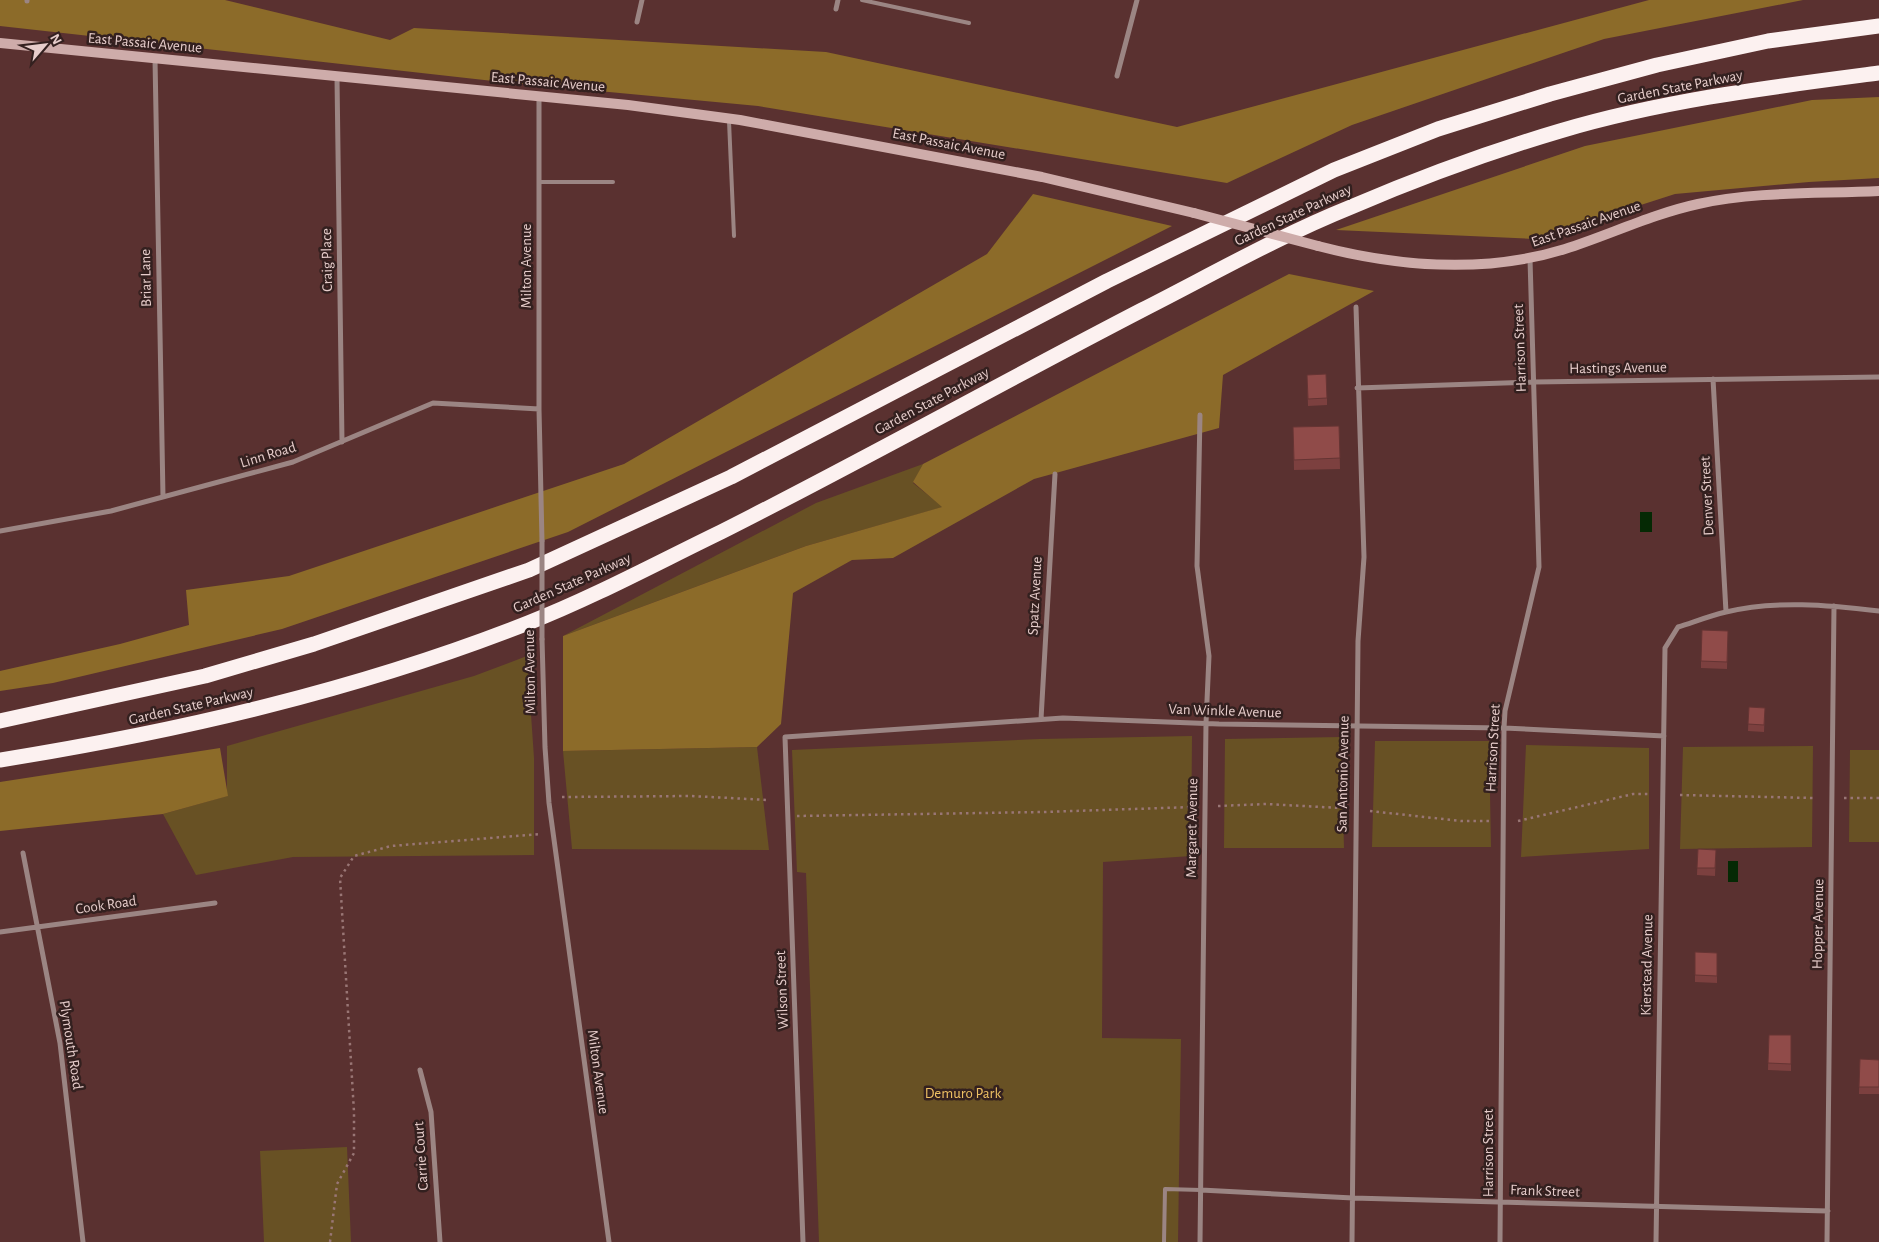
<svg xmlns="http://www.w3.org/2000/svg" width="1879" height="1242" font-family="'Alegreya Sans',sans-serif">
	<rect width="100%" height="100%" fill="#5a3130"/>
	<path fill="#685124" d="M 923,464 L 913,483 L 943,507 L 806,546 L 563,636 L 816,503 Z
		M 527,656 L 534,758 L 534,855 L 293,857 L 196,875 L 163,814 L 227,796 L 227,746 L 474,676 Z
		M 1192,736 L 1191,856 L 1103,862 L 1102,1038 L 1181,1039 L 1178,1242 L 819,1242 L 806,873 L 797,872 L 792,750 L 1040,739 Z
		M 1341,737 L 1344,848 L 1224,848 L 1225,739 Z
		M 1375,741 L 1489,741 L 1491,847 L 1372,847 Z
		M 1526,745 L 1649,748 L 1649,849 L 1521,857 Z
		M 1813,746 L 1812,847 L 1680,849 L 1683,747 Z
		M 757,747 L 769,850 L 572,849 L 563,751 Z
		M 1850,750 L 1879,750 L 1879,842 L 1849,842 Z
		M 347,1147 L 351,1242 L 264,1242 L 260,1151 Z"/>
	<path fill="#8c6b29" d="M 0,0 L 225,0 L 390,40 L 414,28 L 826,52 L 1177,127 L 1649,0 L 1803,0 L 1604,39 L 1352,125 L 1227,183 L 758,106 L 502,82 L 0,26 Z
		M 1879,97 L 1879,178 L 1809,182 L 1675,194 L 1535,239 L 1336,230 L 1585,146 L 1812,100 Z
		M 1033,194 L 1172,226 L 568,532 L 282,629 L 53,683 L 0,691 L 0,671 L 120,644 L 189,625 L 186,590 L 289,576 L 624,464 L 987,254 Z
		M 1289,274 L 1374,291 L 1223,375 L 1219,428 L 1034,479 L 893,558 L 852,560 L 793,593 L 781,724 L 757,747 L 563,751 L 563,636 L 806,546 L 942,507 L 913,482 L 923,464 Z
		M 220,748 L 228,796 L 163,814 L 0,831 L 0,782 Z"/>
	<path fill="#052904" d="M 1640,512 L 1652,512 L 1652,532 L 1640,532 Z
		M 1728,861 L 1738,861 L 1738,882 L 1728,882 Z"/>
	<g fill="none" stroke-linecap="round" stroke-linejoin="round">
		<path stroke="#997675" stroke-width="2.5" stroke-dasharray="2.5 4" stroke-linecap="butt" d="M 1680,795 L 1813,798
			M 562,797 L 691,796 L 768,800
			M 1844,798 L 1879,798
			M 1218,806 L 1266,804 L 1340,808
			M 1370,811 L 1461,821 L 1492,821
			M 797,816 L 1043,812 L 1193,807
			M 1518,821 L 1633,794 L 1650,794
			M 330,1242 L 337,1184 L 354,1153 L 354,1112 L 340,878 L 354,856 L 391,846 L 541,834"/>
		<path stroke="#9b8583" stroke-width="4" d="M 862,0 L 969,23
			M 729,121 L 734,236
			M 539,182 L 613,182
			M 1164,1242 L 1165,1189 L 1201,1190"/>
		<path stroke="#9b8583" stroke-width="5" d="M 27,1 L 27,0
			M 836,9 L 838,0
			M 637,22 L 642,0
			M 155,59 L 163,497
			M 1117,76 L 1137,0
			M 337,78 L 342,442
			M 539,96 L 539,409 L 542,541
			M 1713,379 L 1726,612
			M 1357,388 L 1534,382 L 1879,377
			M 1200,415 L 1197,566 L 1209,656 L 1206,723 L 1200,1242
			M 0,531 L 111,511 L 293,462 L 433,403 L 539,409
			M 542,639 L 545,747 L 549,803 L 609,1242
			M 1041,719 L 1055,474
			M 23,853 L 60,1043 L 83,1242
			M 0,932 L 215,903
			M 420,1070 L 431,1112 L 440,1242
			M 1201,1190 L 1353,1198 L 1828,1211
			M 803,1242 L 785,737 L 1063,718 L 1219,724 L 1504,728 L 1664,736
			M 1352,1242 L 1358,641 L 1364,557 L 1356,307
			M 1500,1242 L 1504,728 L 1505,711 L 1539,567 L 1530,259
			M 1656,1242 L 1665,648 L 1678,627 C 1694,622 1709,616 1726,612 C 1775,600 1829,605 1879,611
			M 1827,1242 L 1834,606"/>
		<path stroke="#ceacaa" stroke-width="10" d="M 0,43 L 628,105 L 740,120 L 1042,177 L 1194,213
			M 1318,246 C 1399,267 1484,274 1565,249 C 1609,235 1652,214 1698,204 C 1756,191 1819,194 1879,191"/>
		<path stroke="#fcf1f0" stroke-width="15" d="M 0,721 L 205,676 L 314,644 L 529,570 L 731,477 L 1107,281 L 1334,170 L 1438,129 L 1550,94 L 1657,65 L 1768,41 L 1879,26
			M 0,760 C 180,731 358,690 528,623 C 594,597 657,563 721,532 C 862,461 1001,383 1142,310 C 1211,275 1279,236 1351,207 C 1419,178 1489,152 1560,131 C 1664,100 1772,87 1879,73"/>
		<path stroke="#9b8583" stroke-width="5" d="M 542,541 L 542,639"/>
		<path stroke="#ceacaa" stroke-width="10" d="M 1194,213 L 1318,246"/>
	</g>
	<path fill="#7c403f" d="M 1307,375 L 1327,398 L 1327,405 L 1308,406 Z
		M 1339,426 L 1340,469 L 1294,470 L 1293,427 Z
		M 1728,631 L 1727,669 L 1701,668 L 1701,661 Z
		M 1749,707 L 1765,708 L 1764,732 L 1748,731 Z
		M 1698,849 L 1716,850 L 1715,876 L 1697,875 Z
		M 1695,952 L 1717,953 L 1717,983 L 1695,982 Z
		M 1769,1035 L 1791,1035 L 1791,1071 L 1768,1070 Z
		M 1860,1059 L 1879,1060 L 1879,1094 L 1859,1094 Z"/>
	<path fill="#904b49" stroke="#653433" d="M 1326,374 L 1327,398 L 1308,399 L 1307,375 Z
		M 1339,426 L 1340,458 L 1294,460 L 1293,427 Z
		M 1702,630 L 1728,631 L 1727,662 L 1701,661 Z
		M 1749,707 L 1765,708 L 1764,725 L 1748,724 Z
		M 1698,849 L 1716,850 L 1715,868 L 1697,868 Z
		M 1695,952 L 1717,953 L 1717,976 L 1695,975 Z
		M 1769,1035 L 1791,1035 L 1791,1064 L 1768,1063 Z
		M 1860,1059 L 1879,1060 L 1879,1087 L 1859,1087 Z"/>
	<g text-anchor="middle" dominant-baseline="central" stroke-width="5" stroke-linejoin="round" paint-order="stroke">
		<g font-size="15" fill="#e7cdcb" stroke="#33201f">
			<text transform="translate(145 43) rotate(5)">East Passaic Avenue</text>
			<text transform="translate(548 82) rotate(5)">East Passaic Avenue</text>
			<text transform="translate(1680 87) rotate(-11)">Garden State Parkway</text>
			<text transform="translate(949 144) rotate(11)">East Passaic Avenue</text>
			<text transform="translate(1293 215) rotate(-25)">Garden State Parkway</text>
			<text transform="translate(1586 224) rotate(-19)">East Passaic Avenue</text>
			<text transform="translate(327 260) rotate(-91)">Craig Place</text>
			<text transform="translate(526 266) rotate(-90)">Milton Avenue</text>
			<text transform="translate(146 278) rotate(-91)">Briar Lane</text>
			<text transform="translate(1520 348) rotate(-92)">Harrison Street</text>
			<text transform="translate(1618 368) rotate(-1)">Hastings Avenue</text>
			<text transform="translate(932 401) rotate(-28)">Garden State Parkway</text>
			<text transform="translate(268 455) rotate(-17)">Linn Road</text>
			<text transform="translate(1707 496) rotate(-93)">Denver Street</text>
			<text transform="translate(572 583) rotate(-24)">Garden State Parkway</text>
			<text transform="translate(1035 596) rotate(-87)">Spatz Avenue</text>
			<text transform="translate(530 672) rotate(-91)">Milton Avenue</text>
			<text transform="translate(191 706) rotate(-13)">Garden State Parkway</text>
			<text transform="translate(1225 711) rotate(2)">Van Winkle Avenue</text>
			<text transform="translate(1493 748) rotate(-87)">Harrison Street</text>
			<text transform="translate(1343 774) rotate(-89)">San Antonio Avenue</text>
			<text transform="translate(1192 828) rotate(-89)">Margaret Avenue</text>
			<text transform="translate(106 905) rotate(-8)">Cook Road</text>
			<text transform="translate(1818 924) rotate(-89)">Hopper Avenue</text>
			<text transform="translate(1647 965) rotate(-89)">Kierstead Avenue</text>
			<text transform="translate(782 990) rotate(-92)">Wilson Street</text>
			<text transform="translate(71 1045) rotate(81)">Plymouth Road</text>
			<text transform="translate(598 1072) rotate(82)">Milton Avenue</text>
			<text transform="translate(1488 1153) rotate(-90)">Harrison Street</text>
			<text transform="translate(421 1156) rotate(-94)">Carrie Court</text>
			<text transform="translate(1545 1191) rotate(2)">Frank Street</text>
		</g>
		<g font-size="15" fill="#efc063" stroke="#33201f">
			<text x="963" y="1093">Demuro Park</text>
		</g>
	</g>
	<g transform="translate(45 45) rotate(62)" stroke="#33201f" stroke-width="4" paint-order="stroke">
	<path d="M0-4L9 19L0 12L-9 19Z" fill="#e7cdcb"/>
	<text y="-8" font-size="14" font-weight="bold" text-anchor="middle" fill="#e7cdcb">N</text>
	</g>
</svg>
